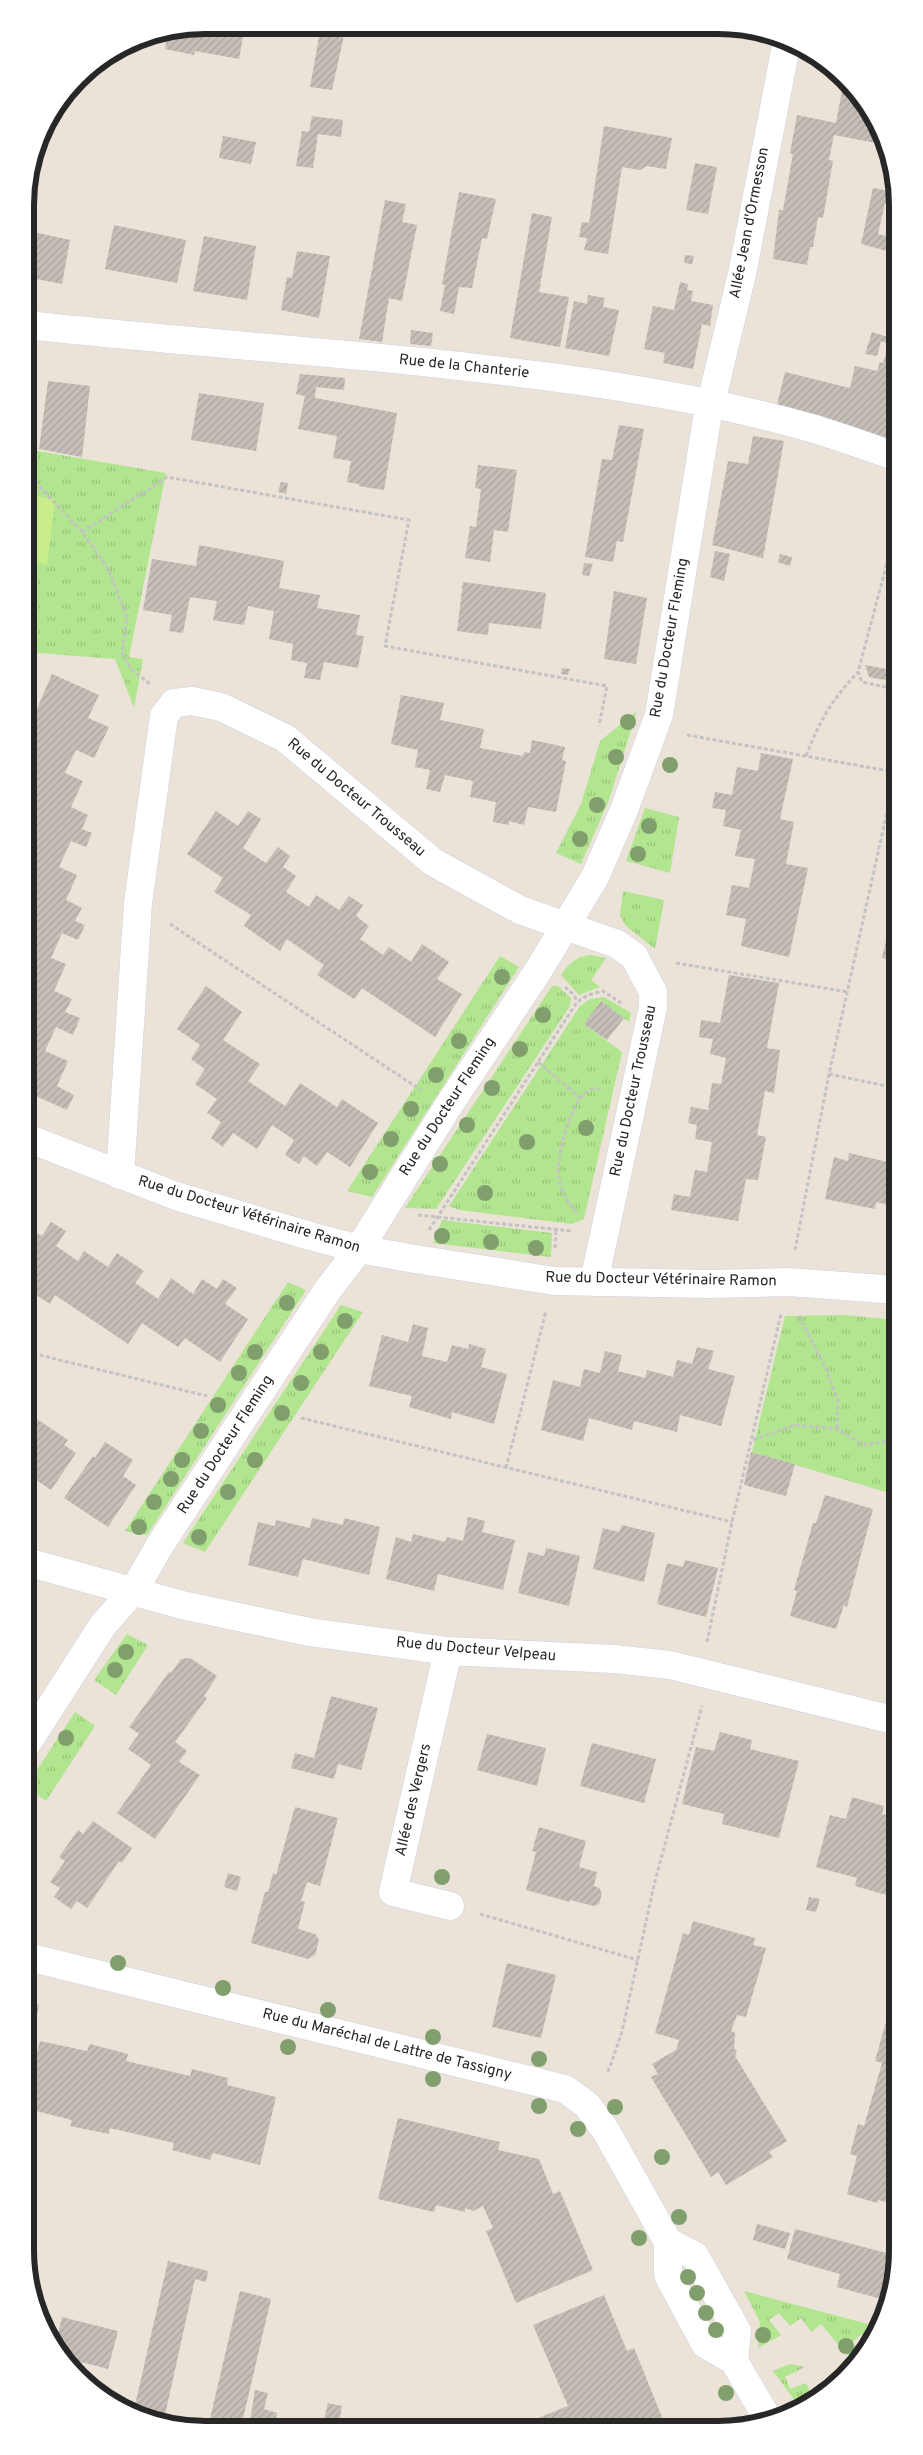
<svg xmlns="http://www.w3.org/2000/svg" width="923" height="2455" font-family="Overpass,sans-serif">
	<defs>
		<pattern id="grass-tufts" width="24" height="20" patternUnits="userSpaceOnUse" patternTransform="scale(1.25)"><rect width="24" height="20" fill="#b2e590"/><path d="M3 7l-1-3M5 7V3M7 7l1-3M15 17l-1-3M17 17v-4M19 17l1-3" fill="none" stroke="#99c47c"/></pattern>
		<pattern id="building-hatch" width="6" height="6" patternUnits="userSpaceOnUse" patternTransform="scale(1.25)"><rect width="6" height="6" fill="#c6bfb8"/><path d="M-1 1l2-2M0 6l6-6M5 7l2-2" fill="none" stroke="#aaa49e"/></pattern>
	</defs>
	<rect width="100%" height="100%" fill="#ebe2d8"/>
	<path fill="url(#grass-tufts)" d="M 26,449 L 166,473 L 129,657 L 143,659 L 134,708 L 115,659 L 26,652 Z
		M 637,711 L 609,800 L 581,864 L 556,853 L 581,804 L 600,741 Z
		M 645,808 L 679,817 L 670,873 L 626,861 Z
		M 623,891 L 664,900 L 655,949 L 625,925 L 620,915 Z
		M 590,955 L 606,958 L 591,980 L 600,987 L 579,995 L 561,975 C 569,963 576,957 590,955 Z
		M 500,956 L 519,967 L 372,1197 L 347,1191 Z
		M 552,986 L 558,986 L 571,998 L 570,1006 L 436,1209 L 405,1208 Z
		M 604,997 L 631,1013 L 629,1022 L 601,1001 L 584,1024 L 622,1052 L 584,1219 L 572,1224 L 459,1210 L 449,1206 L 580,1006 L 590,999 Z
		M 442,1220 L 552,1233 L 551,1257 L 433,1243 Z
		M 288,1282 L 306,1290 L 147,1535 L 125,1531 Z
		M 341,1305 L 363,1312 L 205,1552 L 183,1543 Z
		M 845,1315 L 896,1320 L 896,1495 L 752,1452 L 785,1316 Z
		M 127,1634 L 148,1645 L 116,1695 L 94,1680 Z
		M 75,1712 L 95,1726 L 46,1801 L 28,1788 L 28,1784 Z
		M 744,2291 L 879,2327 L 869,2343 L 862,2334 L 852,2342 L 862,2355 L 859,2359 L 846,2354 L 821,2324 L 811,2332 L 801,2318 L 790,2326 L 779,2313 L 769,2320 L 781,2335 L 758,2348 L 760,2322 Z
		M 790,2364 L 805,2367 L 785,2377 L 790,2389 L 806,2383 L 812,2395 L 833,2386 L 808,2406 L 801,2409 L 773,2371 Z"/>
	<path fill="#c9ed8b" d="M 35,496 L 55,499 L 47,564 L 27,561 Z"/>
	<path fill="url(#building-hatch)" d="M 205,25 L 245,25 L 239,59 L 195,51 L 194,55 L 165,49 L 168,32 Z
		M 321,26 L 346,26 L 332,90 L 310,87 Z
		M 840,73 L 874,115 L 879,128 L 876,143 L 834,135 L 829,160 L 833,161 L 823,218 L 818,217 L 813,247 L 810,247 L 807,265 L 773,259 L 779,210 L 783,210 L 793,154 L 790,153 L 797,115 L 836,123 L 844,80 L 839,79 Z
		M 312,116 L 343,120 L 341,137 L 318,134 L 313,168 L 296,166 L 302,131 L 309,132 Z
		M 604,126 L 672,138 L 666,169 L 647,166 L 640,170 L 622,167 L 608,254 L 584,250 L 587,238 L 579,237 L 582,222 L 589,223 Z
		M 223,136 L 256,142 L 251,164 L 219,158 Z
		M 695,163 L 717,167 L 708,214 L 686,210 Z
		M 873,188 L 895,192 L 895,205 L 885,203 L 878,234 L 895,238 L 895,253 L 861,244 Z
		M 459,192 L 496,199 L 487,239 L 482,238 L 472,288 L 459,287 L 454,314 L 440,311 L 445,285 L 442,284 Z
		M 385,200 L 406,204 L 402,222 L 417,225 L 402,301 L 389,298 L 382,342 L 359,339 Z
		M 532,213 L 552,217 L 539,292 L 569,297 L 560,347 L 510,338 Z
		M 114,225 L 186,240 L 177,283 L 105,269 Z
		M 25,230 L 70,240 L 62,284 L 26,277 Z
		M 204,236 L 256,246 L 247,300 L 193,291 Z
		M 297,251 L 330,256 L 319,318 L 281,310 L 287,277 L 292,278 Z
		M 685,255 L 694,256 L 692,264 L 684,263 Z
		M 680,282 L 688,284 L 687,290 L 693,291 L 691,301 L 713,305 L 710,326 L 702,324 L 693,369 L 663,363 L 665,353 L 644,349 L 653,306 L 674,310 Z
		M 588,295 L 605,298 L 603,307 L 619,310 L 609,356 L 565,348 L 574,301 L 587,304 Z
		M 895,329 L 895,442 L 839,427 L 840,423 L 777,405 L 785,372 L 850,388 L 855,366 L 877,371 L 880,362 L 883,363 L 889,344 L 881,341 L 877,356 L 865,354 L 872,332 L 891,338 Z
		M 411,330 L 433,333 L 431,346 L 410,344 Z
		M 300,374 L 345,378 L 344,390 L 316,387 L 315,398 L 397,413 L 384,490 L 359,486 L 359,484 L 347,482 L 351,461 L 333,458 L 337,436 L 298,429 L 305,396 L 296,394 Z
		M 48,381 L 90,386 L 82,457 L 39,449 Z
		M 199,393 L 264,403 L 256,451 L 191,440 Z
		M 619,425 L 644,429 L 623,542 L 617,541 L 613,562 L 585,557 L 602,459 L 612,460 Z
		M 753,436 L 784,441 L 763,558 L 712,545 L 728,461 L 748,464 Z
		M 478,465 L 517,470 L 508,532 L 494,530 L 490,562 L 465,558 L 470,526 L 476,527 L 481,489 L 475,488 Z
		M 281,482 L 288,483 L 286,494 L 278,492 Z
		M 199,545 L 284,561 L 279,588 L 320,595 L 317,608 L 360,615 L 356,635 L 364,636 L 358,668 L 324,662 L 320,680 L 304,678 L 307,663 L 291,660 L 293,644 L 269,639 L 274,611 L 248,606 L 244,625 L 230,623 L 213,620 L 217,601 L 190,597 L 183,633 L 169,631 L 172,615 L 143,610 L 152,559 L 196,566 Z
		M 715,551 L 730,554 L 724,581 L 710,577 Z
		M 780,554 L 792,557 L 790,566 L 778,562 Z
		M 584,563 L 593,564 L 589,576 L 582,575 Z
		M 463,582 L 546,593 L 541,629 L 489,623 L 488,635 L 457,631 Z
		M 614,591 L 647,598 L 636,664 L 604,659 Z
		M 887,663 L 895,665 L 895,682 L 869,677 L 865,665 L 886,669 Z
		M 562,668 L 570,669 L 568,675 L 561,674 Z
		M 52,674 L 99,695 L 88,718 L 109,727 L 94,758 L 76,750 L 65,773 L 83,781 L 71,807 L 88,815 L 82,829 L 92,833 L 86,847 L 71,841 L 59,867 L 77,875 L 66,900 L 82,908 L 75,921 L 85,925 L 78,940 L 62,933 L 51,958 L 66,964 L 54,991 L 72,999 L 65,1012 L 80,1018 L 73,1035 L 56,1027 L 45,1051 L 68,1061 L 57,1086 L 74,1095 L 67,1110 L 27,1092 L 26,862 L 29,855 L 26,853 L 26,814 L 30,806 L 26,805 L 26,781 L 35,761 L 26,757 L 26,734 Z
		M 401,695 L 444,703 L 440,720 L 484,729 L 480,748 L 523,756 L 524,752 L 530,753 L 532,740 L 565,747 L 562,760 L 566,761 L 556,812 L 528,807 L 524,825 L 509,821 L 509,825 L 493,822 L 496,802 L 470,797 L 473,781 L 445,775 L 440,792 L 426,789 L 430,770 L 415,767 L 418,750 L 391,744 Z
		M 761,753 L 793,759 L 780,819 L 794,822 L 786,864 L 808,868 L 789,957 L 741,946 L 746,919 L 726,915 L 732,885 L 749,888 L 755,859 L 735,856 L 741,830 L 723,826 L 726,810 L 712,808 L 715,792 L 732,795 L 737,767 L 758,771 Z
		M 216,811 L 238,826 L 248,811 L 261,819 L 243,848 L 266,863 L 278,847 L 290,856 L 283,867 L 296,876 L 286,892 L 309,907 L 316,895 L 339,910 L 349,896 L 363,905 L 356,916 L 369,926 L 360,939 L 383,955 L 389,947 L 411,962 L 422,944 L 449,962 L 437,979 L 462,994 L 435,1037 L 362,988 L 354,999 L 317,975 L 324,965 L 287,939 L 280,951 L 244,926 L 251,915 L 214,892 L 223,878 L 187,854 Z
		M 895,902 L 896,902 L 896,961 L 882,958 Z
		M 729,975 L 779,983 L 767,1048 L 780,1050 L 774,1093 L 765,1091 L 757,1135 L 766,1137 L 758,1180 L 746,1179 L 738,1221 L 671,1210 L 674,1194 L 690,1197 L 695,1170 L 707,1172 L 712,1142 L 695,1139 L 697,1125 L 688,1123 L 691,1107 L 708,1110 L 712,1083 L 721,1084 L 726,1058 L 710,1054 L 713,1039 L 699,1037 L 701,1020 L 720,1023 Z
		M 206,986 L 242,1012 L 223,1040 L 260,1064 L 248,1081 L 285,1106 L 300,1083 L 337,1107 L 342,1099 L 378,1123 L 350,1167 L 327,1152 L 317,1166 L 304,1156 L 299,1164 L 285,1155 L 294,1140 L 272,1125 L 257,1149 L 233,1133 L 223,1147 L 211,1138 L 221,1122 L 207,1113 L 217,1099 L 195,1084 L 205,1069 L 191,1059 L 200,1045 L 177,1029 Z
		M 601,1001 L 624,1018 L 607,1040 L 584,1024 Z
		M 849,1153 L 896,1164 L 896,1207 L 876,1202 L 875,1209 L 825,1199 L 834,1157 L 848,1161 Z
		M 51,1222 L 66,1231 L 56,1246 L 78,1261 L 84,1251 L 108,1267 L 117,1253 L 144,1271 L 135,1283 L 158,1299 L 171,1278 L 193,1294 L 202,1279 L 217,1289 L 223,1279 L 237,1288 L 225,1304 L 248,1319 L 220,1362 L 185,1338 L 178,1347 L 142,1323 L 128,1344 L 55,1295 L 50,1304 L 27,1289 L 27,1231 L 29,1228 L 42,1236 Z
		M 413,1324 L 428,1328 L 422,1356 L 447,1362 L 452,1345 L 468,1349 L 469,1344 L 486,1349 L 481,1367 L 507,1374 L 494,1424 L 452,1412 L 451,1419 L 409,1407 L 412,1396 L 369,1386 L 382,1335 L 408,1342 Z
		M 697,1347 L 714,1351 L 708,1369 L 735,1376 L 721,1426 L 680,1415 L 677,1432 L 634,1421 L 632,1430 L 589,1418 L 583,1441 L 541,1430 L 553,1380 L 580,1387 L 584,1369 L 600,1373 L 605,1351 L 622,1355 L 618,1371 L 645,1378 L 647,1370 L 673,1377 L 677,1360 L 692,1364 Z
		M 37,1419 L 68,1440 L 64,1445 L 76,1453 L 51,1490 L 27,1474 L 27,1434 Z
		M 105,1442 L 133,1460 L 123,1476 L 136,1485 L 108,1527 L 64,1498 L 93,1456 L 95,1458 Z
		M 751,1452 L 795,1464 L 786,1496 L 744,1485 Z
		M 825,1495 L 873,1509 L 847,1607 L 844,1605 L 836,1629 L 790,1616 L 797,1591 L 794,1590 L 813,1523 L 816,1523 Z
		M 468,1517 L 485,1521 L 482,1532 L 515,1540 L 503,1590 L 438,1574 L 434,1591 L 386,1579 L 396,1537 L 411,1542 L 413,1534 L 445,1542 L 447,1537 L 463,1541 Z
		M 312,1518 L 343,1525 L 344,1518 L 380,1527 L 369,1575 L 303,1559 L 298,1577 L 248,1565 L 258,1522 L 275,1526 L 276,1520 L 310,1528 Z
		M 622,1525 L 655,1533 L 644,1582 L 593,1569 L 603,1528 L 619,1532 Z
		M 546,1548 L 580,1556 L 569,1606 L 518,1593 L 528,1552 L 544,1556 Z
		M 685,1560 L 718,1568 L 706,1617 L 657,1604 L 667,1563 L 683,1567 Z
		M 190,1658 L 217,1676 L 204,1696 L 207,1698 L 175,1742 L 187,1751 L 179,1762 L 200,1775 L 155,1839 L 117,1813 L 151,1765 L 128,1749 L 139,1734 L 129,1727 L 169,1672 L 171,1673 L 181,1659 Z
		M 331,1696 L 378,1708 L 361,1770 L 338,1764 L 334,1779 L 291,1768 L 295,1753 L 314,1758 Z
		M 720,1732 L 752,1740 L 750,1749 L 799,1761 L 779,1838 L 722,1824 L 724,1814 L 682,1804 L 696,1747 L 714,1751 Z
		M 487,1734 L 546,1748 L 537,1786 L 477,1770 Z
		M 592,1743 L 656,1759 L 644,1803 L 580,1786 Z
		M 852,1797 L 884,1806 L 882,1814 L 897,1818 L 897,1898 L 855,1886 L 857,1878 L 816,1867 L 830,1815 L 846,1819 Z
		M 295,1807 L 338,1818 L 320,1886 L 307,1882 L 301,1901 L 305,1902 L 298,1929 L 315,1934 L 319,1940 L 315,1955 L 308,1959 L 251,1943 L 265,1892 L 268,1892 L 273,1873 L 276,1875 Z
		M 93,1821 L 132,1848 L 122,1863 L 119,1861 L 87,1908 L 77,1901 L 71,1909 L 54,1897 L 60,1888 L 50,1882 L 65,1861 L 59,1857 L 78,1830 L 83,1834 Z
		M 539,1827 L 586,1841 L 579,1867 L 597,1872 L 594,1886 L 599,1888 L 602,1893 L 599,1904 L 594,1906 L 570,1900 L 570,1902 L 526,1890 L 536,1852 L 532,1851 Z
		M 228,1873 L 241,1877 L 237,1891 L 224,1887 Z
		M 809,1897 L 820,1899 L 816,1912 L 806,1910 Z
		M 693,1921 L 755,1938 L 753,1945 L 766,1948 L 746,2017 L 737,2015 L 731,2031 L 735,2033 L 734,2049 L 737,2050 L 735,2056 L 787,2141 L 769,2152 L 773,2157 L 726,2185 L 718,2172 L 711,2177 L 651,2077 L 658,2074 L 652,2064 L 676,2050 L 679,2040 L 655,2033 L 683,1933 L 689,1935 Z
		M 507,1963 L 556,1975 L 541,2038 L 492,2027 Z
		M 28,2002 L 39,2005 L 34,2030 L 28,2028 Z
		M 889,2011 L 897,2013 L 898,2205 L 878,2200 L 877,2203 L 847,2194 L 857,2156 L 850,2154 L 858,2124 L 864,2126 L 882,2063 L 875,2061 Z
		M 40,2041 L 87,2051 L 90,2044 L 128,2054 L 126,2061 L 190,2076 L 192,2069 L 228,2078 L 227,2085 L 276,2097 L 260,2165 L 213,2153 L 210,2160 L 172,2150 L 174,2143 L 110,2128 L 109,2134 L 70,2126 L 72,2120 L 28,2109 L 28,2085 Z
		M 398,2118 L 500,2142 L 498,2150 L 539,2159 L 553,2194 L 560,2191 L 593,2270 L 516,2303 L 486,2231 L 493,2228 L 483,2206 L 473,2211 L 465,2208 L 465,2212 L 436,2205 L 434,2212 L 378,2199 Z
		M 757,2224 L 790,2233 L 785,2249 L 753,2240 Z
		M 795,2229 L 898,2256 L 889,2301 L 837,2287 L 840,2274 L 787,2259 Z
		M 168,2261 L 208,2271 L 206,2282 L 195,2279 L 163,2424 L 133,2414 Z
		M 240,2291 L 271,2299 L 241,2427 L 208,2427 Z
		M 604,2295 L 627,2351 L 634,2348 L 666,2427 L 516,2427 L 568,2406 L 533,2325 Z
		M 62,2317 L 118,2331 L 108,2369 L 62,2357 L 55,2347 Z
		M 255,2390 L 268,2393 L 264,2409 L 277,2413 L 274,2427 L 249,2427 Z
		M 328,2403 L 342,2406 L 339,2422 L 324,2419 Z"/>
	<g fill="none" stroke-linecap="round" stroke-linejoin="round">
		<defs>
			<path id="minor" d="M 26,325 C 158,339 290,349 423,362 C 553,376 684,392 811,428 C 839,436 867,447 895,456
				M 27,1138 L 176,1196 L 310,1236 L 359,1249 L 409,1258 L 554,1281 L 711,1284 L 789,1282 L 896,1290
				M 120,1175 L 138,903 L 164,716 L 174,703 L 192,701 L 221,707 L 285,738 L 433,862 L 520,910 L 617,944 L 634,956 L 653,992 L 653,1007 L 594,1282
				M 27,1562 L 182,1605 L 309,1632 L 448,1651 L 614,1659 L 670,1665 L 897,1721
				M 448,1651 L 393,1892 L 450,1906
				M 28,1742 L 103,1625 L 134,1590 L 160,1545 L 244,1417 L 327,1291 L 359,1249 L 447,1108 L 538,971 L 595,877 L 624,810 L 659,715 L 707,419 L 742,274 L 787,41
				M 28,1957 L 565,2089 L 587,2105 L 606,2131 L 668,2242
				M 734,2361 L 705,2344 L 668,2275 L 668,2242 L 695,2256 L 737,2331 L 734,2361 L 769,2421"/>
		</defs>
		<use href="#minor" stroke="#cdd2e2" stroke-width="29"/>
		<path stroke="#c3c3c3" stroke-width="3" stroke-dasharray="4 2.5" stroke-linecap="butt" d="M 26,416 L 33,359
			M 26,472 L 82,532 L 107,567 L 127,616 L 122,653 L 131,669 L 150,684
			M 82,532 L 167,477 L 409,520 L 385,646 L 607,686 L 599,726
			M 895,533 L 858,672 L 862,682 L 895,689
			M 687,735 L 895,772
			M 806,756 C 820,720 831,701 858,672
			M 170,924 L 421,1090
			M 676,963 L 848,992
			M 565,987 L 574,995 L 577,1002
			M 538,1062 L 580,1098
			M 829,1074 L 896,1088
			M 577,1213 C 568,1204 561,1191 559,1179 C 555,1159 571,1098 590,1090 C 593,1088 599,1089 602,1089
			M 418,1215 L 571,1231
			M 429,1230 L 577,1002 L 588,995 L 603,991 L 621,1003
			M 555,1248 L 556,1229
			M 795,1250 L 829,1074 L 895,776
			M 799,1316 L 827,1371 L 838,1401 L 837,1429
			M 27,1352 L 207,1396
			M 301,1418 L 732,1522
			M 753,1440 L 794,1425 L 837,1429 L 863,1445 L 896,1440
			M 506,1468 L 546,1311
			M 707,1642 L 732,1522 L 781,1314
			M 480,1914 L 638,1960
			M 608,2072 L 622,2032 L 654,1885 L 702,1706"/>
		<use href="#minor" stroke="#fff" stroke-width="28"/>
	</g>
	<g fill="#819e6d">
		<circle cx="628" cy="722" r="8"/>
		<circle cx="616" cy="757" r="8"/>
		<circle cx="670" cy="765" r="8"/>
		<circle cx="597" cy="805" r="8"/>
		<circle cx="649" cy="826" r="8"/>
		<circle cx="580" cy="839" r="8"/>
		<circle cx="638" cy="854" r="8"/>
		<circle cx="502" cy="977" r="8"/>
		<circle cx="543" cy="1015" r="8"/>
		<circle cx="459" cy="1041" r="8"/>
		<circle cx="520" cy="1049" r="8"/>
		<circle cx="436" cy="1075" r="8"/>
		<circle cx="492" cy="1088" r="8"/>
		<circle cx="411" cy="1109" r="8"/>
		<circle cx="467" cy="1125" r="8"/>
		<circle cx="586" cy="1128" r="8"/>
		<circle cx="391" cy="1139" r="8"/>
		<circle cx="527" cy="1142" r="8"/>
		<circle cx="440" cy="1164" r="8"/>
		<circle cx="370" cy="1172" r="8"/>
		<circle cx="485" cy="1193" r="8"/>
		<circle cx="442" cy="1236" r="8"/>
		<circle cx="491" cy="1242" r="8"/>
		<circle cx="536" cy="1248" r="8"/>
		<circle cx="287" cy="1303" r="8"/>
		<circle cx="345" cy="1321" r="8"/>
		<circle cx="255" cy="1352" r="8"/>
		<circle cx="321" cy="1352" r="8"/>
		<circle cx="239" cy="1373" r="8"/>
		<circle cx="301" cy="1383" r="8"/>
		<circle cx="218" cy="1405" r="8"/>
		<circle cx="282" cy="1413" r="8"/>
		<circle cx="201" cy="1431" r="8"/>
		<circle cx="182" cy="1460" r="8"/>
		<circle cx="255" cy="1460" r="8"/>
		<circle cx="171" cy="1479" r="8"/>
		<circle cx="228" cy="1492" r="8"/>
		<circle cx="154" cy="1502" r="8"/>
		<circle cx="139" cy="1527" r="8"/>
		<circle cx="199" cy="1537" r="8"/>
		<circle cx="126" cy="1652" r="8"/>
		<circle cx="115" cy="1670" r="8"/>
		<circle cx="66" cy="1738" r="8"/>
		<circle cx="442" cy="1877" r="8"/>
		<circle cx="118" cy="1963" r="8"/>
		<circle cx="223" cy="1988" r="8"/>
		<circle cx="328" cy="2010" r="8"/>
		<circle cx="433" cy="2037" r="8"/>
		<circle cx="288" cy="2047" r="8"/>
		<circle cx="539" cy="2059" r="8"/>
		<circle cx="433" cy="2079" r="8"/>
		<circle cx="539" cy="2106" r="8"/>
		<circle cx="615" cy="2107" r="8"/>
		<circle cx="578" cy="2129" r="8"/>
		<circle cx="662" cy="2157" r="8"/>
		<circle cx="679" cy="2217" r="8"/>
		<circle cx="639" cy="2238" r="8"/>
		<circle cx="688" cy="2277" r="8"/>
		<circle cx="697" cy="2293" r="8"/>
		<circle cx="706" cy="2313" r="8"/>
		<circle cx="716" cy="2330" r="8"/>
		<circle cx="763" cy="2335" r="8"/>
		<circle cx="846" cy="2346" r="8"/>
		<circle cx="726" cy="2393" r="8"/>
	</g>
	<g text-anchor="middle" dominant-baseline="central" stroke-width="5" stroke-linejoin="round" paint-order="stroke">
		<g font-size="15" fill="#272727" stroke="#fff">
			<text transform="translate(750 223) rotate(-79)">Allée Jean d'Ormesson</text>
			<text transform="translate(464 367) rotate(6)">Rue de la Chanterie</text>
			<text transform="translate(670 638) rotate(-80)">Rue du Docteur Fleming</text>
			<text transform="translate(356 798) rotate(40)">Rue du Docteur Trousseau</text>
			<text transform="translate(634 1091) rotate(-78)">Rue du Docteur Trousseau</text>
			<text transform="translate(448 1107) rotate(-57)">Rue du Docteur Fleming</text>
			<text transform="translate(249 1215) rotate(17)">Rue du Docteur Vétérinaire Ramon</text>
			<text transform="translate(661 1280) rotate(1)">Rue du Docteur Vétérinaire Ramon</text>
			<text transform="translate(226 1445) rotate(-57)">Rue du Docteur Fleming</text>
			<text transform="translate(476 1650) rotate(5)">Rue du Docteur Velpeau</text>
			<text transform="translate(414 1800) rotate(-77)">Allée des Vergers</text>
			<text transform="translate(387 2045) rotate(14)">Rue du Maréchal de Lattre de Tassigny</text>
		</g>
	</g>
	<path d="M0 0H923V2455H0ZM205 34H718A171 171 0 0 1 889 205V2250A171 171 0 0 1 718 2421H205A171 171 0 0 1 34 2250V205A171 171 0 0 1 205 34Z" fill="#fff" fill-rule="evenodd"/>
	<path fill="none" stroke="#272727" stroke-width="6" d="M205 34H718A171 171 0 0 1 889 205V2250A171 171 0 0 1 718 2421H205A171 171 0 0 1 34 2250V205A171 171 0 0 1 205 34Z"/>
</svg>
